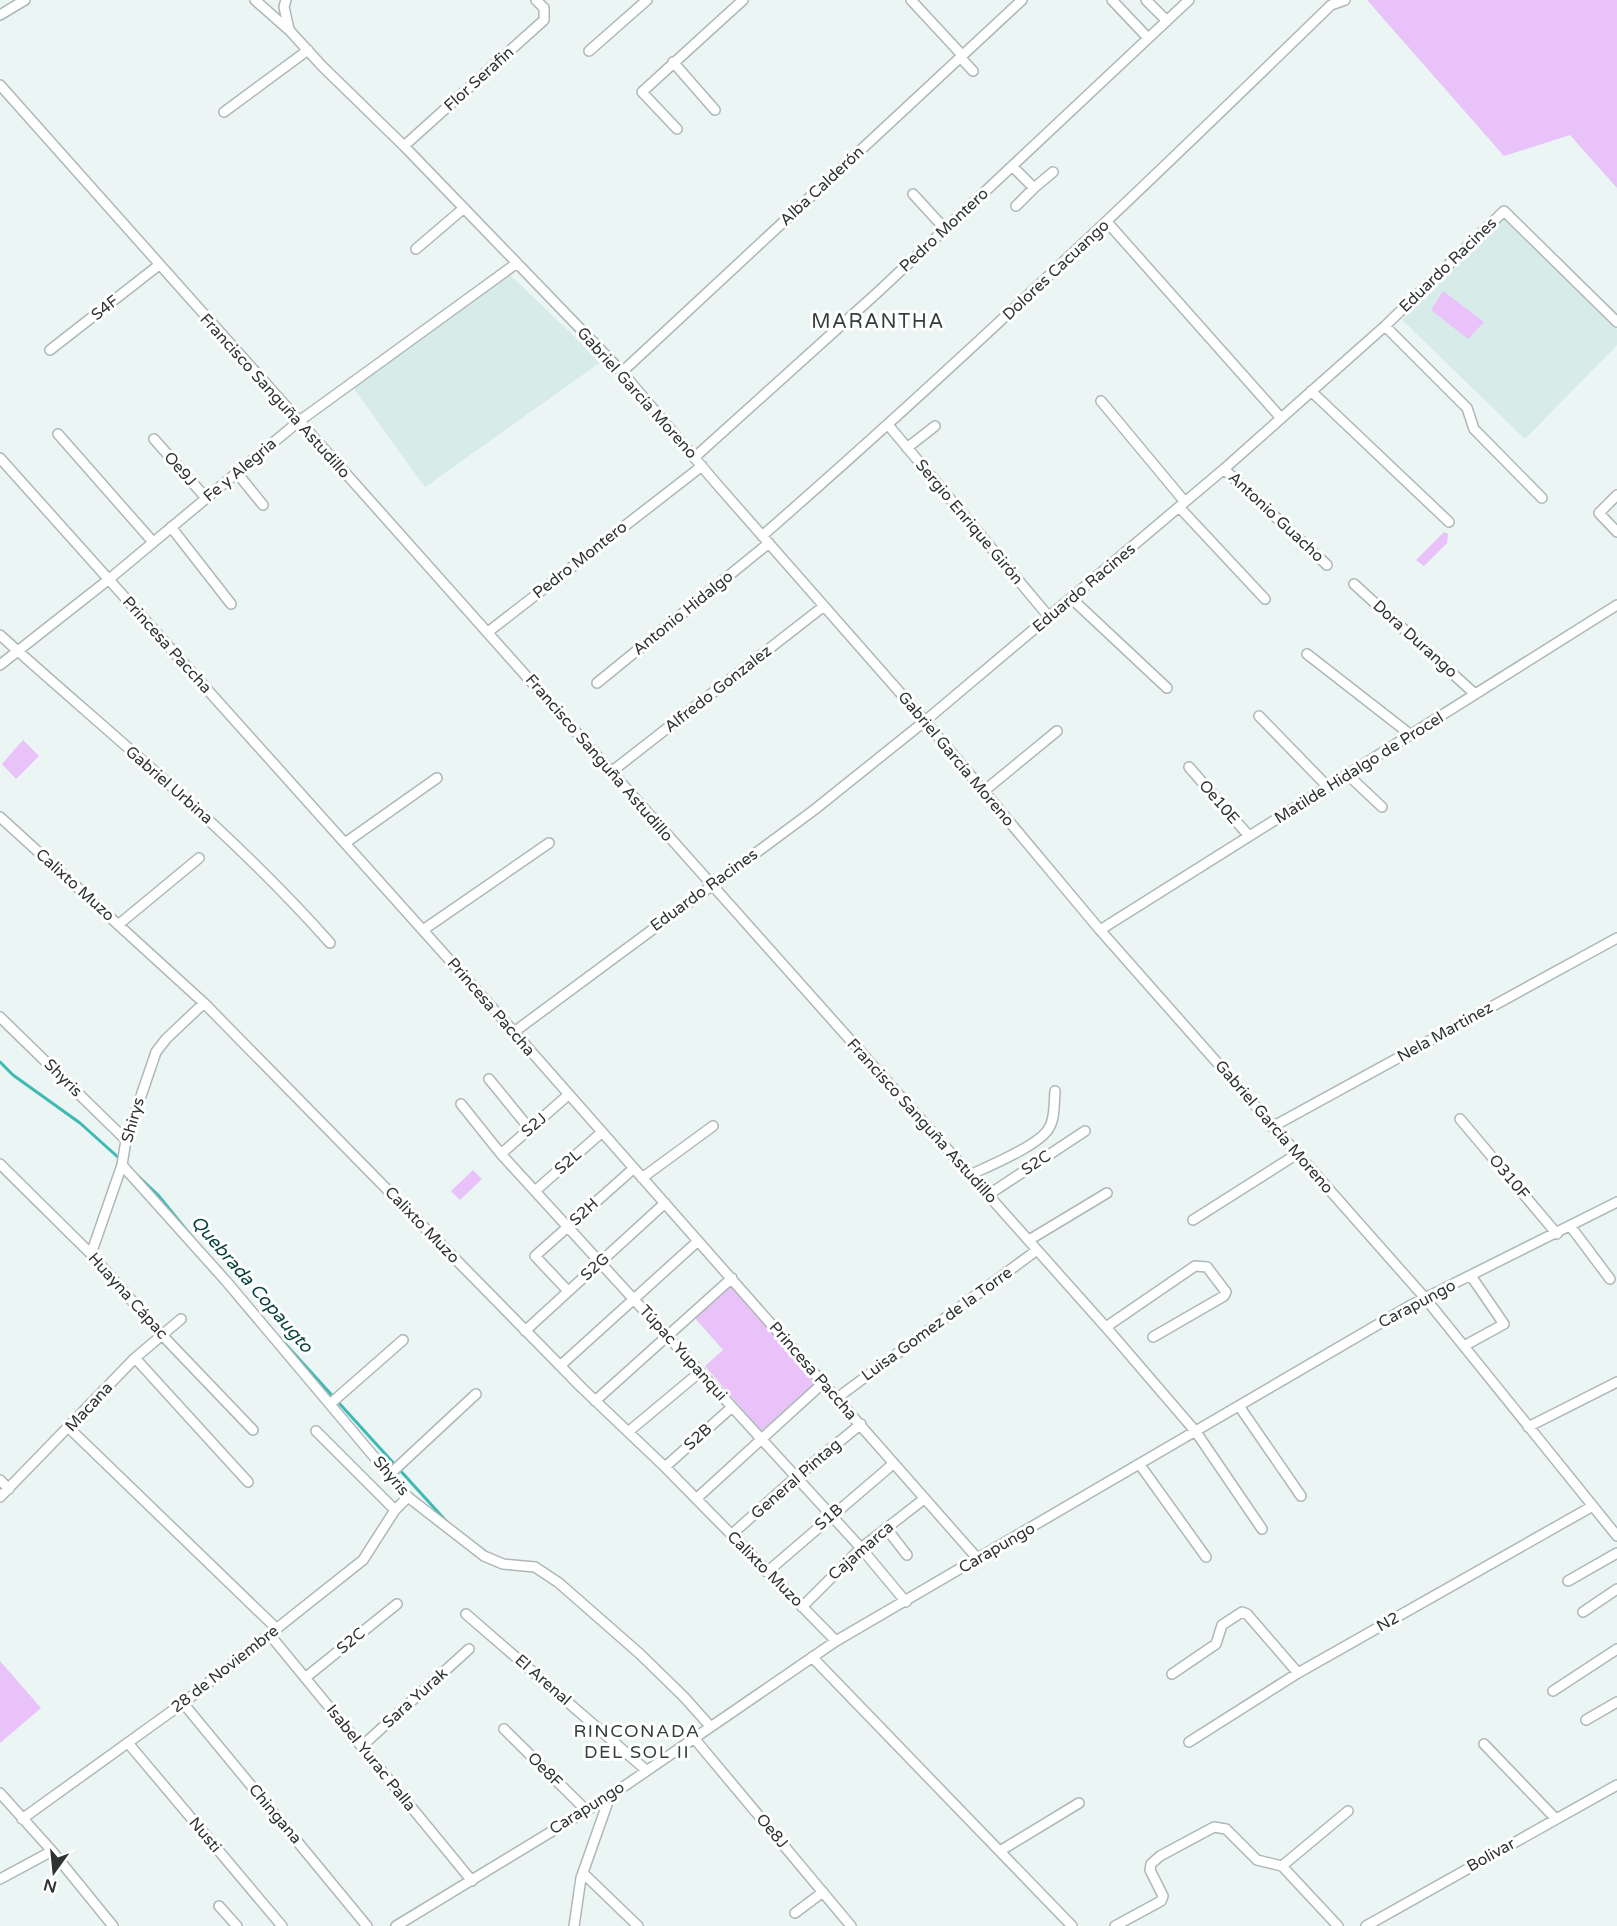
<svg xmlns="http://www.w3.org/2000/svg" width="1617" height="1926" font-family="'Varela Round',sans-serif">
	<rect width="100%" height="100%" fill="#ebf5f4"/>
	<path fill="#d7ebe9" d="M 1503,218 L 1617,329 L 1617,345 L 1525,439 L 1402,320 Z
		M 506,271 L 601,362 L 425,487 L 351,385 Z"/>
	<path fill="#e8c2f8" d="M 1367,0 L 1617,0 L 1617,188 L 1570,135 L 1504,156 Z
		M 1443,291 L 1484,322 L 1468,339 L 1431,310 Z
		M 1444,532 L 1448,534 L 1447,543 L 1424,566 L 1416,560 Z
		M 23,740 L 39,756 L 16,779 L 2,764 Z
		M 473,1170 L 482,1179 L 460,1200 L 451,1191 Z
		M 732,1284 L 817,1383 L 761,1431 L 705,1366 L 723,1350 L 694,1317 Z
		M 0,1661 L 41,1708 L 0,1743 Z"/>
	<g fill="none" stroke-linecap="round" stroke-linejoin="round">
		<path stroke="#3eb9b3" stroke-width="3" d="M 0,1062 L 13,1075 L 80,1123 L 120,1159
			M 138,1176 L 158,1195 L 193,1238
			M 280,1338 L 447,1522"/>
		<defs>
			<path id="minor" d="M 255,0 L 290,31 L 322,66 L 404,146 L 622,372 L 715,482 L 925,721 L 1100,930 L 1425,1298 L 1617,1536
				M 286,0 L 284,7 L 289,29
				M 911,0 L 962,55
				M 1112,0 L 1148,38
				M 1146,0 L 1167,21
				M 0,15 L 25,0
				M 589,51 L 647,0
				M 960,57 L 973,71
				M 673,62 L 715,110
				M 0,85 L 1111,1333 L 1196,1432 L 1262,1529
				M 224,112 L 308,50
				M 677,129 L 642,92 L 743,0
				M 404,146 L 544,20 L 544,8 L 536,0
				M 1012,166 L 1034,188 L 1016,206
				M 1034,188 L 1053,172
				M 913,194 L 945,229
				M 1107,222 L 1281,418
				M 416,249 L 464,208
				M 1385,326 L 1467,408 L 1474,429 L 1542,498
				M 50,350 L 159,265
				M 622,372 L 1022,0
				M 1311,391 L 1449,522
				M 1101,401 L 1185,502
				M 889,426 L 1050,618
				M 58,434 L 153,542
				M 154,439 L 206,498
				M 907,448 L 935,426
				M 695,457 L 878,292 L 1189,0
				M 0,458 L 514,1032 L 978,1559
				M 1224,469 L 1327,565
				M 237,473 L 263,505
				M 1617,495 L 1599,513 L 1617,532
				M 1179,507 L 1265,599
				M 171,527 L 231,604
				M 762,536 C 958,365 1145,186 1331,5 L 1345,0
				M 1354,584 L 1475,694
				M 1072,599 L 1167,688
				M 488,632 L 702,466
				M 0,635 C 112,736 230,830 330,943
				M 1307,654 L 1411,735
				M 0,665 L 108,580 L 298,422 L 517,263
				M 597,683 L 769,543
				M 1259,716 L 1328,787
				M 1189,767 L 1249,836
				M 611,772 L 824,606
				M 1348,775 L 1382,807
				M 984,791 L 1057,731
				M 0,817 L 204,1003 L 582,1388 L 665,1467 L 836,1641
				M 345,843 L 437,778
				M 118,925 L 199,858
				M 423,930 L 549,843
				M 1100,930 L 1617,605
				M 0,1017 L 126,1140
				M 514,1032 L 814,810 L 925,721 L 1224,469 L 1385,326 L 1504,211 L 1617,322
				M 489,1079 L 529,1128
				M 461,1104 L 501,1154 L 861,1548 L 906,1602
				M 1460,1119 L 1557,1234
				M 1272,1127 L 1617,938
				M 501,1154 L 567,1096
				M 0,1164 L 91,1254 L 162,1335 L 253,1430
				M 122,1165 L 226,1281 L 408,1497 L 484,1556 L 503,1564 L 535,1567 L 559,1583 L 640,1654 L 684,1697 L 710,1726
				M 970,1175 C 989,1166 1040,1145 1049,1128 C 1055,1119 1054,1102 1055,1091
				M 642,1178 L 713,1126
				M 535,1191 L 601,1133
				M 988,1195 L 1085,1131
				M 1193,1220 L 1297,1154
				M 1571,1227 L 1610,1279
				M 1029,1240 L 1107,1193
				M 91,1254 L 122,1165 L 126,1140 L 156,1052 L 166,1039 L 204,1003
				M 568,1291 L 535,1256 L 633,1169
				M 1106,1327 L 1195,1266 L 1207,1267 L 1226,1292 L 1224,1296 L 1153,1337
				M 525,1331 L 665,1203
				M 1464,1346 L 1504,1324 L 1471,1276
				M 135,1358 L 248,1482
				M 561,1365 L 698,1241
				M 837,1398 L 1037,1250
				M 595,1401 L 732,1278
				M 330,1404 L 403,1340
				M 1239,1406 L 1301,1496
				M 1528,1427 L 1617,1382
				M 69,1428 L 276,1628
				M 316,1431 L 395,1510
				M 628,1432 L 700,1372
				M 1140,1465 L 1206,1557
				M 665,1467 L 732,1407
				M 390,1474 L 476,1394
				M 0,1480 L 9,1489
				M 0,1497 L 135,1358 L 181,1319
				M 696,1499 L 823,1383
				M 886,1528 L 907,1555
				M 731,1535 L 796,1477 L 861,1424
				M 767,1572 L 893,1464
				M 1568,1581 L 1617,1553
				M 802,1607 L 861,1548 L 924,1499
				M 1583,1612 L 1617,1589
				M 466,1614 L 646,1770
				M 270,1635 L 472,1881
				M 812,1657 L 1072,1926
				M 1172,1674 L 1216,1644 L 1222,1625 L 1242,1612 L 1247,1614 L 1298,1673
				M 305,1678 L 397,1604
				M 1553,1691 L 1617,1649
				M 183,1703 L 367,1926
				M 1586,1720 L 1617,1702
				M 504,1729 L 586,1810
				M 693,1737 L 851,1926
				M 1189,1742 L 1298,1673 L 1591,1507
				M 128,1743 L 282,1926
				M 1484,1744 L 1556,1819
				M 362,1746 L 469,1649
				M 0,1793 L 52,1851 L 113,1926
				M 22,1819 L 183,1703 L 363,1560 L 395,1510 L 408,1497
				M 1000,1851 L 1079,1803
				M 1282,1866 L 1348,1811
				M 583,1873 L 638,1926
				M 0,1879 L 52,1851
				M 219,1906 L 237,1926
				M 795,1913 L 823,1892
				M 396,1926 L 610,1796 L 836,1641 L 1413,1304 L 1617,1202
				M 574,1926 L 581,1878 L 610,1796
				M 1115,1926 L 1161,1901 L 1163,1896 L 1150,1870 L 1151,1864 L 1160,1856 L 1214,1827 L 1226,1829 L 1257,1860 L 1282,1866 L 1338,1926
				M 1366,1926 L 1617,1785"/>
		</defs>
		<use href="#minor" stroke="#aeb8b7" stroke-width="12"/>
		<use href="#minor" stroke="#fff" stroke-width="9"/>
	</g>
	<g text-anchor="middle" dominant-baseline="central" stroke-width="6" stroke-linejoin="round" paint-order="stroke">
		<g font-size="16" fill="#2f3333" stroke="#fff">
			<text transform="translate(479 79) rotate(-42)">Flor Serafin</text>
			<text transform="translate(822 186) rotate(-43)">Alba Calderón</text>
			<text transform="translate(944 230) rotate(-43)">Pedro Montero</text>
			<text transform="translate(1448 265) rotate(-44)">Eduardo Racines</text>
			<text transform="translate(1056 270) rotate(-43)">Dolores Cacuango</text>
			<text transform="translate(105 308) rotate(-38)">S4F</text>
			<text transform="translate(637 393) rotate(48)">Gabriel García Moreno</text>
			<text transform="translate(275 396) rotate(48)">Francisco Sanguña Astudillo</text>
			<text transform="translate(180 469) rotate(49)">Oe9J</text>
			<text transform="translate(240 470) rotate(-40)">Fe y Alegria</text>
			<text transform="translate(1276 517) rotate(43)">Antonio Guacho</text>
			<text transform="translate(969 522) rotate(50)">Sergio Enrique Girón</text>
			<text transform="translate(580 560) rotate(-38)">Pedro Montero</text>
			<text transform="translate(1084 588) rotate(-40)">Eduardo Racines</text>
			<text transform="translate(683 613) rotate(-39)">Antonio Hidalgo</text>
			<text transform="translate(1415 639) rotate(42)">Dora Durango</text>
			<text transform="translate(167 645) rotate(48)">Princesa Paccha</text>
			<text transform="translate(718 689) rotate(-38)">Alfredo Gonzalez</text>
			<text transform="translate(599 758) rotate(49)">Francisco Sanguña Astudillo</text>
			<text transform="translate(956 759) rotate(50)">Gabriel García Moreno</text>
			<text transform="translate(1359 768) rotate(-32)">Matilde Hidalgo de Procel</text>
			<text transform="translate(169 785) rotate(41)">Gabriel Urbina</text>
			<text transform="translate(1219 802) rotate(49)">Oe10E</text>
			<text transform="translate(75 885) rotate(42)">Calixto Muzo</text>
			<text transform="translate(704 890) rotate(-36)">Eduardo Racines</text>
			<text transform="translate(491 1007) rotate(49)">Princesa Paccha</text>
			<text transform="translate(1445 1032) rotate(-29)">Nela Martinez</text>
			<text transform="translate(63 1078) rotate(45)">Shyris</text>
			<text transform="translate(133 1120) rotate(-74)">Shirys</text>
			<text transform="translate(922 1121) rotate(48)">Francisco Sanguña Astudillo</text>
			<text transform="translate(534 1125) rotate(-41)">S2J</text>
			<text transform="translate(1274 1127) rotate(49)">Gabriel García Moreno</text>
			<text transform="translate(568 1162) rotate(-41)">S2L</text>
			<text transform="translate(1036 1163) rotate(-33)">S2C</text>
			<text transform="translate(1509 1177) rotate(50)">O310F</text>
			<text transform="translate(584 1212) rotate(-42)">S2H</text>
			<text transform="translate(422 1225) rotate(46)">Calixto Muzo</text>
			<text transform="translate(595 1267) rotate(-42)">S2G</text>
			<text transform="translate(128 1296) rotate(48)">Huayna Cápac</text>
			<text transform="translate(1417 1304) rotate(-28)">Carapungo</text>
			<text transform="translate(937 1324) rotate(-36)">Luisa Gomez de la Torre</text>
			<text transform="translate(683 1353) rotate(48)">Túpac Yupanqui</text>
			<text transform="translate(813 1371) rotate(49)">Princesa Paccha</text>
			<text transform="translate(89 1407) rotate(-47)">Macana</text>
			<text transform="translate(698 1437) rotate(-42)">S2B</text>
			<text transform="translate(391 1476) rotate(50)">Shyris</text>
			<text transform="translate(796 1479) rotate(-41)">General Pintag</text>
			<text transform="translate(829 1517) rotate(-41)">S1B</text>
			<text transform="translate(997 1548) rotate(-30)">Carapungo</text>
			<text transform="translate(861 1551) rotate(-41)">Cajamarca</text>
			<text transform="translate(765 1569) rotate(45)">Calixto Muzo</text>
			<text transform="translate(1388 1622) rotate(-30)">N2</text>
			<text transform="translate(351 1641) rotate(-39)">S2C</text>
			<text transform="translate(225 1669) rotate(-38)">28 de Noviembre</text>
			<text transform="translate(543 1680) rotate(41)">El Arenal</text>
			<text transform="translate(415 1698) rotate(-42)">Sara Yurak</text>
			<text transform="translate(371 1758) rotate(51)">Isabel Yurac Palla</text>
			<text transform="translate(545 1770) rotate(45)">Oe8F</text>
			<text transform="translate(587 1808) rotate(-32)">Carapungo</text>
			<text transform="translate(275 1814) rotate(50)">Chingana</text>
			<text transform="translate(772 1831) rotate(50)">Oe8J</text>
			<text transform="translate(205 1835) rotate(50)">Nusti</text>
			<text transform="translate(1491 1855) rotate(-29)">Bolivar</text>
		</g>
		<g font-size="18" font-style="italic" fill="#09413f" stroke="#fff">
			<text transform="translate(252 1284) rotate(49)">Quebrada Copaugto</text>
		</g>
		<g font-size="18" letter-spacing="1.5" fill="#363e3e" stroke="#fff">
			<text x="637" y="1731">RINCONADA<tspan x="637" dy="21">DEL SOL II</tspan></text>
		</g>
		<g font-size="20" letter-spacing="1.5" fill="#363e3e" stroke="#fff">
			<text x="878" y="322">MARANTHA</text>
		</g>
	</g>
	<g transform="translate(54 1872) rotate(195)" stroke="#ffffff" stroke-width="4.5" paint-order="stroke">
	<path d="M0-4.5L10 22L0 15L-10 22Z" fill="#2f3333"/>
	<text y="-9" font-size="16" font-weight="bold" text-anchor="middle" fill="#2f3333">N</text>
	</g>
</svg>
